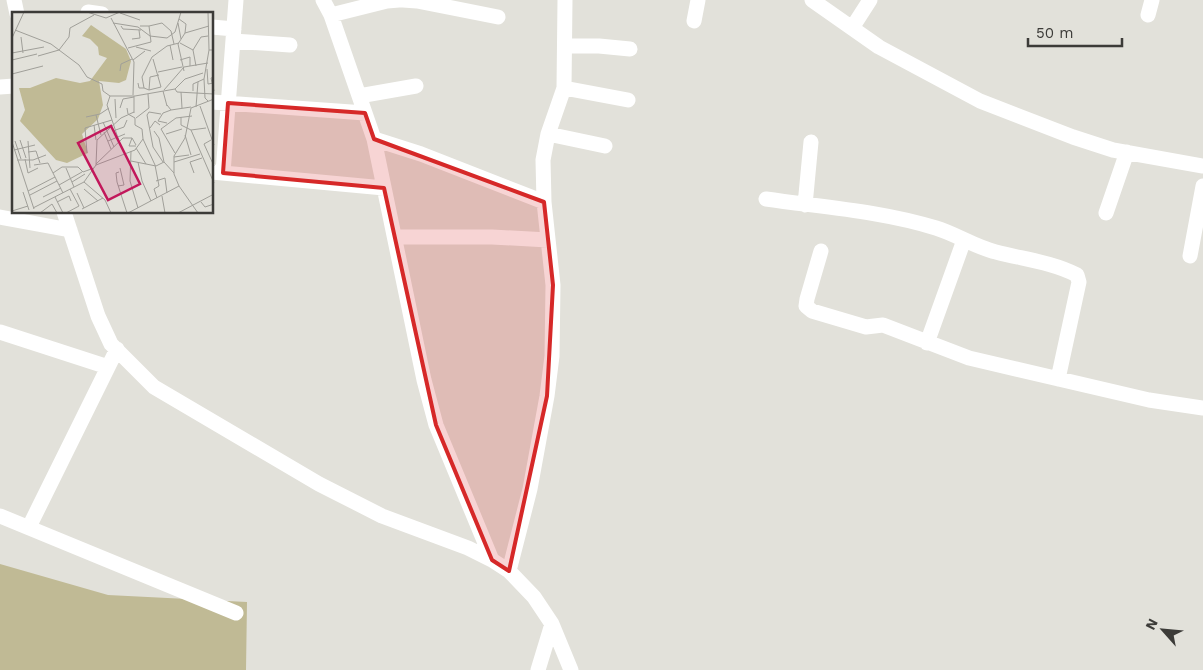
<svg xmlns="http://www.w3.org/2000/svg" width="1203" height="670" font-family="'Work Sans',sans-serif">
	<rect width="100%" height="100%" fill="#e2e1da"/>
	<path fill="#c0ba95" d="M 0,564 L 108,595 L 247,602 L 246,670 L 0,670 Z"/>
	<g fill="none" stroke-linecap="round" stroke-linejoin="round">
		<path stroke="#fff" stroke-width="15" d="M 14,0 L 17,14
			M 323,0 L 331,15 L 374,139 L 424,380 L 436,425 L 492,560
			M 403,0 L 417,1 L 498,17
			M 812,0 L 879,47 L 980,101 L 1073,137 L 1113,150 L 1203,166
			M 88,12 L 102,14
			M 331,15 L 387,1 L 399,0
			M 1148,15 L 1152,0
			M 694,21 L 698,0
			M 212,27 L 234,29
			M 852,28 L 870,0
			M 233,41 L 290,45
			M 565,46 L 599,46 L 630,49
			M 0,87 L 14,86
			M 564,88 L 628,100
			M 359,96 L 416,86
			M 212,102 L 365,113
			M 548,134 L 605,146
			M 374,139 L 421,154 L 544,202
			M 212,172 L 384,188
			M 223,173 L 236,0
			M 766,199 C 821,207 882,211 936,228 C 956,234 975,247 996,252 C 1022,259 1052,262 1077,275 L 1079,282 L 1058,379
			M 805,205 L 811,142
			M 64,212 L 98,316 L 111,344 L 154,387 L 319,484 L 382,516 L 468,548 L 492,560 L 509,571 L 534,597 L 552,624 L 571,670
			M 1106,213 L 1127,152
			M 0,217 L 70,230
			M 395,237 L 492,237 L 548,240
			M 821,251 L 807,299 L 806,306 L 812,311 L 866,327 L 883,325 L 969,358 L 1149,400 L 1203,408
			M 1190,256 L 1203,186
			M 0,332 L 108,367
			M 927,343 L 964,240
			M 0,516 L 236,613
			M 29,527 L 117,349
			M 509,571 L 530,489 L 547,396 L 552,356 L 553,285 L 544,202 L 543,160 L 548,134 L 564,88 L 565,0
			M 538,670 L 552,624"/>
	</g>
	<path fill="#d62828" fill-opacity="0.2" stroke="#d62828" stroke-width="4" stroke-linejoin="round" d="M 228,103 L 365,113 L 374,139 L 544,202 L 553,285 L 547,396 L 509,571 L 492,560 L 436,425 L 384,188 L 223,173 Z"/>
	<g transform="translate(12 12)">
		<rect width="201" height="201" fill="#e2e1da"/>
		<path d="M 79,13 L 114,37 L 119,49 L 114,68 L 107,71 L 87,69 L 91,93 L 86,107 L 70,122 L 76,141 L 55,151 L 44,148 L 8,109 L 13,98 L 7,76 L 18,76 L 44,66 L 68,71 L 78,69 L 95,46 L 87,43 L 86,35 L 78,27 L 70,24 Z" fill="#c0ba95"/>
		<path fill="none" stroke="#a09f99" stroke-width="1" d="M 75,0 L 94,6 L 108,0M 196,0 L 197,38 L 202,38M 108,1 L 128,8M 99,6 L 122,50 L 121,83M 167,7 L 174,12 L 173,21M 101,11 L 126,15 L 138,24 L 155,26 L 163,20 L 169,0M 166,11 L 169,27M 109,14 L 111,17 L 129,18M 137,14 L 150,11 L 159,19 L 162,32M 3,18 L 39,32 L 67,53 L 75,65 L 90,72 L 91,79 L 98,84 L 123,84 L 163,77 L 165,80 L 202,82M 9,25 L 11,41M 0,26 L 12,0M 120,27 L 128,26 L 127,18M 168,31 L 181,38 L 184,54M 158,33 L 161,48M 124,35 L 139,39M 116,36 L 139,30 L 137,14 L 128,14M 47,38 L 57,25 L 58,16 L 82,3M 181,38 L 189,25 L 196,24M 0,41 L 32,35M 26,44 L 47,38M 0,48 L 25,42M 121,48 L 133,39M 168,48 L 178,45 L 178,54M 195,57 L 196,72 L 202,71M 108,59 L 109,52 L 120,47M 172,59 L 166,32 L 173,21 L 197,14M 146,60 L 170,55M 0,62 L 31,54M 202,65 L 199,66 L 202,79M 192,67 L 193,86 L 196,89M 126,71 L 127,76 L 132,76 L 130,65 L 140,45 L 155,34 L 167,31M 132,76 L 137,78 L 149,75 L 141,47M 163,77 L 173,67 L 191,61M 137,78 L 138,65 L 147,63M 152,78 L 172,55 L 196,51M 151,79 L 155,94M 181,79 L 181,72 L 192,67 L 197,38M 169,80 L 170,96M 98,84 L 95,93 L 107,129M 122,84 L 122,101M 103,87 L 104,106M 155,93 L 159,98 L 179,95M 188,94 L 202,133M 184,95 L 186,70M 108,96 L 111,87 L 122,85M 84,103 L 89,123M 74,105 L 88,102 L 97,96M 169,105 L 169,113 L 179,118 L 194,116M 124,106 L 137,96 L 136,82M 91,110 L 102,135M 155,111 L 146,109 L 151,101 L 159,98M 82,113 L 84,128M 138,116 L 143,109 L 148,113M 179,118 L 202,171M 101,119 L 112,115 L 115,108M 142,119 L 147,126 L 152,150M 92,120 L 99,137M 154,122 L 170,117M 173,123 L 179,143M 120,126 L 117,134 L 124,134M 131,127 L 143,153 L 147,174 L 142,177 L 145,186M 8,128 L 14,146M 199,128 L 192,132 L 202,154M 3,129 L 9,147M 16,129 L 18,156M 96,129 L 113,122M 0,130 L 22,197M 141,135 L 135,103 L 137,100 L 149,102M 141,135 L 151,150M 124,136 L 134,152M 2,138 L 23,133M 119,139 L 118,169 L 126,196M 16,140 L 24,139 L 28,151M 75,141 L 73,116 L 100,108M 163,141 L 149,117 L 164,106 L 180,104M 162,145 L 177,143M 13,147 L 16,161 L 26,156M 5,148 L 21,148 L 34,143M 119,149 L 144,154 L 152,150 L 162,161M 126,150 L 130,169 L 139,189M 162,150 L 188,142M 84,152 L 111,126 L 120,126 L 124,133M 22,153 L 36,151 L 51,181M 84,153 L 123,138 L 131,127 L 130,117 L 123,113 L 123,106 L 116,102 L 115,96M 54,156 L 62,175M 107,160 L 104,161 L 105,170 L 115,201M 41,161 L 50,155 L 66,155 L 71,160 L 82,156M 182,161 L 178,150 L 190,146M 144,169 L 153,166 L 155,181M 60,170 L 73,162M 72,170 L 93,188 L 99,201M 47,173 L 70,160M 106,174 L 112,173 L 108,156M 167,174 L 162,162 L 162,144 L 173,126 L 179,96 L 202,87M 72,177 L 86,189M 16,179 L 43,165M 11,180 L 17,198M 65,181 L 72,196M 18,183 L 45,169M 150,184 L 153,201M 31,185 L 49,176M 43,185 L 51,201M 45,190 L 57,184 L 59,189M 189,190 L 193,195 L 202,192M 21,196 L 72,170 L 84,153 L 85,128 L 109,106 L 122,100M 70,197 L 91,186M 0,199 L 16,194M 28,201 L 40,192 L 45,201M 54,201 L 67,194 L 58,177M 116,201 L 167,174 L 186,201M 166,201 L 202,182"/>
		<path fill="#c2185b" fill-opacity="0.15" stroke="#c2185b" stroke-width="2.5" d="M 99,114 L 128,172 L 96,188 L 66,131 Z"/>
		<rect width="201" height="201" fill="none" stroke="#3c3b38" stroke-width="2.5"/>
	</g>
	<g transform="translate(1163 630) rotate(297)" stroke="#e2e1da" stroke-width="4" paint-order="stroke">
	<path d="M0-4L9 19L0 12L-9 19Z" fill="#3c3b38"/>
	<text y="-8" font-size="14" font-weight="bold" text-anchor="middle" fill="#3c3b38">N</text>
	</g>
	<path d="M1028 38v8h94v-8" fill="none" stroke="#3c3b38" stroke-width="2.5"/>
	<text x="1036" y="38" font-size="15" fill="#3c3b38" stroke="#e2e1da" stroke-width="4" paint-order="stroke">50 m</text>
</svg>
